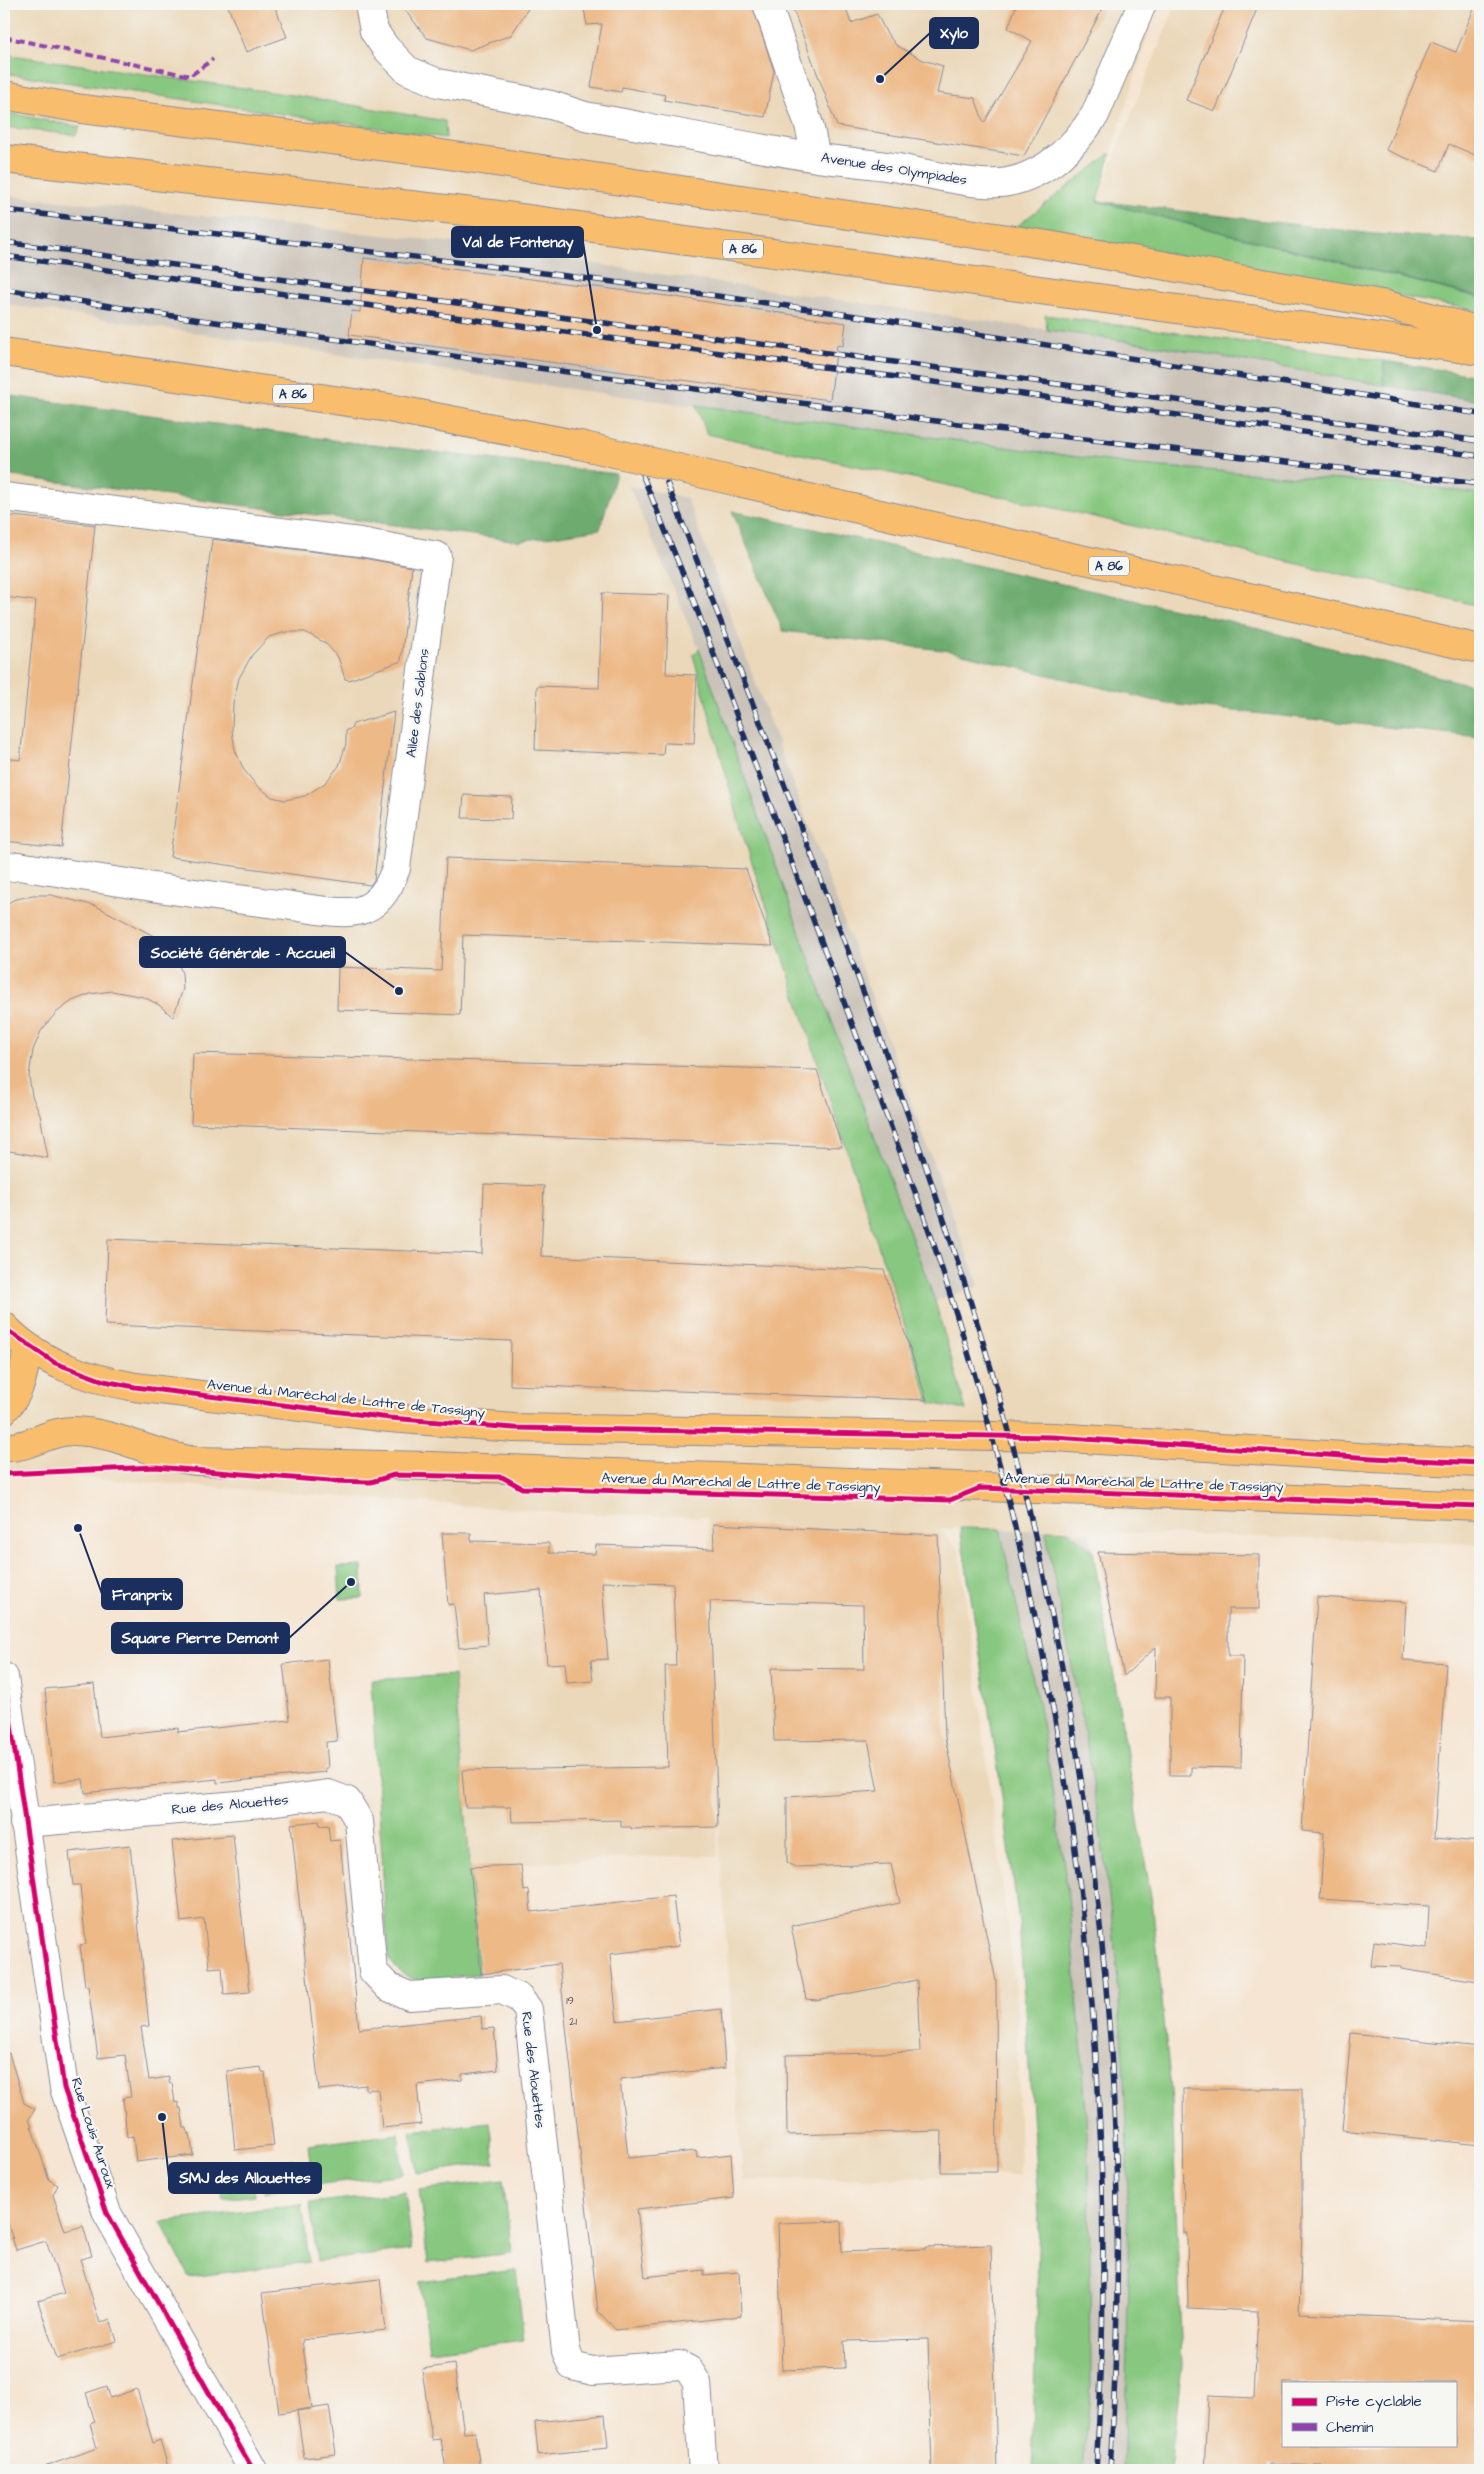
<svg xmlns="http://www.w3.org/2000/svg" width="1484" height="2474" font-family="'Architects Daughter',sans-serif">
	<rect width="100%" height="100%" fill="#f6f6f2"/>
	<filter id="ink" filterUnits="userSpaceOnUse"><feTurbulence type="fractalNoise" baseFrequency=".02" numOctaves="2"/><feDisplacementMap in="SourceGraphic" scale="10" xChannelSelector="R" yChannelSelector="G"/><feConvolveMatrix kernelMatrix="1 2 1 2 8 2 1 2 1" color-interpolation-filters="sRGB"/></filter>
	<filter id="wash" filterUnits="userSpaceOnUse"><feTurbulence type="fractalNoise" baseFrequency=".0096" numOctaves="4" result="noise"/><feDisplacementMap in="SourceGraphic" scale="20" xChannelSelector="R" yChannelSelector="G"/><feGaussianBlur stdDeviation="1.12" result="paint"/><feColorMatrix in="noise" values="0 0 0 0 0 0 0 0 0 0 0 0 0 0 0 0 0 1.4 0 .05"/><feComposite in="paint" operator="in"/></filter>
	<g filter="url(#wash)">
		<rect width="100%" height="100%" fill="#f5e5d2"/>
		<path fill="#ebd8ba" d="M 4,4 L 1157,4 L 1099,194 L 1176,4 L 1480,4 L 1480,1543 L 960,1528 L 940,1530 L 960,1552 L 1017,1998 L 1020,2175 L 743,2181 L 720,1851 L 708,1517 L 567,1513 L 4,1472 Z
			M 442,1533 L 471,1533 L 471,1544 L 478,1544 L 478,1541 L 549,1543 L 549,1553 L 595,1554 L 596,1545 L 708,1549 L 718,1856 L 664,1856 L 470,1867 Z"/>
		<path fill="#cbc3b8" d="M 4,195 L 495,247 L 645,272 L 1155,345 L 1480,401 L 1480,494 L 1421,486 L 1137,465 L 555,387 L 4,304 Z
			M 629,486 L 687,498 L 979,1286 L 935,1301 L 818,984 L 699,649 Z
			M 960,1528 L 1090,1532 L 1153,1909 L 1172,2101 L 1182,2364 L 1170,2470 L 1032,2470 L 1039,2215 L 1031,2082 L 1019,1922 L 999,1775 Z"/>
		<path fill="#87c77f" stroke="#517b6e" d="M 4,54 L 299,96 L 445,121 L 446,138 L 4,73 Z
			M 4,112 L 80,127 L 76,135 L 4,127 Z
			M 1111,153 L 1097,201 L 1480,298 L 1480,311 L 1017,226 Z
			M 1045,315 L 1384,361 L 1383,385 L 1155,345 L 1047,330 Z
			M 696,405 L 1137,465 L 1421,486 L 1480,494 L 1480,606 L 1073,512 L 707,434 Z
			M 699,649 L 818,984 L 935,1301 L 966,1410 L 930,1403 L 741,829 L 693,655 Z
			M 960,1528 L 1000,1529 L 1041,1716 L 1067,1886 L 1083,2064 L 1089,2170 L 1091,2384 L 1083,2470 L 1032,2470 L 1039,2215 L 1019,1922 L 999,1775 Z
			M 1046,1530 L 1068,1531 L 1093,1551 L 1153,1909 L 1172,2101 L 1182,2364 L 1170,2470 L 1123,2470 C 1129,2319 1132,2170 1120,2019 C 1118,1989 1117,1959 1113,1929 C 1104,1855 1094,1781 1080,1708 C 1069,1649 1055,1590 1046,1530 Z
			M 362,1566 L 363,1598 L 340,1599 L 338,1567 Z
			M 454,1675 L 479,1974 L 421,1981 C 405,1978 396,1970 388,1957 L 371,1680 Z
			M 490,2122 L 495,2163 L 417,2173 L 411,2131 Z
			M 398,2134 L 403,2174 L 313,2185 L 308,2145 Z
			M 293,2159 L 297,2187 L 264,2192 L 260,2163 Z
			M 251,2163 L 255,2195 L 223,2199 L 219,2167 Z
			M 503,2180 L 512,2253 L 428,2263 L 419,2190 Z
			M 405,2192 L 412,2250 L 317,2261 L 310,2203 Z
			M 302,2204 L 309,2262 L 189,2277 L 161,2222 Z
			M 516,2270 L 524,2340 L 429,2351 L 420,2282 Z"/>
		<path fill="#6dac6e" stroke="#446e66" d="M 1097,201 L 1374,234 L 1480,240 L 1480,297 Z
			M 1384,361 L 1480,376 L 1480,401 L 1383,385 Z
			M 4,395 L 340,441 L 616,474 L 600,529 L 519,541 L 4,475 Z
			M 732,511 L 1229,621 L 1463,683 L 1480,685 L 1480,737 L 1168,704 L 950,651 L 783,631 Z"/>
		<g id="blocks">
			<path fill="#edb987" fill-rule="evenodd" d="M 227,4 L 274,4 L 287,37 L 246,52 Z
				M 400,4 L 531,4 L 511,35 L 470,50 L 427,38 Z
				M 583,4 L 752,4 L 774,71 L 765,117 L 664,100 L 665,95 L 622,87 L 621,92 L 591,87 L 602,24 L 587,25 Z
				M 791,4 L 844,4 L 851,23 L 877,14 L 886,32 L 896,45 L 923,60 L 943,66 L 937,93 L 975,98 L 984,123 L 1032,41 L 1008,28 L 1017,4 L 1105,4 L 1024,156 L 837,126 Z
				M 1226,4 L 1259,4 L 1215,111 L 1186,100 Z
				M 1476,4 L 1480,4 L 1480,157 L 1449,144 L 1438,171 L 1386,150 L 1431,42 L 1456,52 Z
				M 364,258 L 675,297 L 846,323 L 843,346 L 837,345 L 830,400 L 349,335 L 352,311 L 360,312 Z
				M 4,515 L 95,525 L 61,847 L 4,841 L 4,758 L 20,760 L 36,601 L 4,597 Z
				M 212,539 L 358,557 L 412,567 L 401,661 L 349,680 L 345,679 L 338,657 L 325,643 L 305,632 L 286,632 L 269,637 L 252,655 L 239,678 L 233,704 L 232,730 L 235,750 L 244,770 L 257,786 L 272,797 L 285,800 L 305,796 L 325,783 L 339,766 L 346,744 L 346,730 L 351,729 L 353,724 L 394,712 L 374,880 L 370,885 L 170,857 Z
				M 602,593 L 669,595 L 666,674 L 697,675 L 694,744 L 664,743 L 663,755 L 535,750 L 537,686 L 599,688 Z
				M 464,795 L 512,797 L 511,819 L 462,818 Z
				M 446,858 L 746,869 L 773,946 L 463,935 L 460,1015 L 337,1010 L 338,967 L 441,971 Z
				M 33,895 L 51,895 L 96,906 L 154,936 L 174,953 L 182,973 L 183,989 L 173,1017 L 159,1005 L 144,997 L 112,991 L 90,994 L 72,1001 L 56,1013 L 41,1031 L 33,1050 L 29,1076 L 32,1096 L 40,1115 L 48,1158 L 4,1150 L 4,906 L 13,900 Z
				M 193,1053 L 817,1070 L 842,1147 L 191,1124 Z
				M 484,1184 L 544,1186 L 541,1256 L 884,1270 L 927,1400 L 510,1385 L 511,1341 L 105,1325 L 108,1239 L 482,1254 Z
				M 713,1524 L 938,1535 L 945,1737 L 996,1981 L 997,2172 L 941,2172 L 942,2131 L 787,2135 L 786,2055 L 920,2052 L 917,1980 L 816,2000 L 806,1999 L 791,1926 L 900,1903 L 891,1864 L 795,1867 L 787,1863 L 787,1797 L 878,1791 L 868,1740 L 774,1741 L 771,1668 L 864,1669 L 863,1605 L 710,1601 L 718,1827 L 631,1829 L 631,1827 L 621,1827 L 621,1820 L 512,1822 L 511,1807 L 465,1807 L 462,1770 L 668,1767 L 665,1666 L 676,1666 L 673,1584 L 602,1582 L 608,1659 L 591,1660 L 593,1681 L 567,1683 L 565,1663 L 547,1664 L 541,1590 L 484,1595 L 488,1645 L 459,1648 L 454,1604 L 448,1605 L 442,1533 L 471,1533 L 471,1541 L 549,1543 L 549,1553 L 595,1554 L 596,1545 L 714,1549 Z
				M 1098,1552 L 1259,1555 L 1259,1609 L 1228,1609 L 1228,1656 L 1243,1656 L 1241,1768 L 1191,1767 L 1191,1776 L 1170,1776 L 1170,1697 L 1155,1697 L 1156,1647 L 1124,1676 Z
				M 1317,1597 L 1406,1602 L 1403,1660 L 1446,1663 L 1434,1838 L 1480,1842 L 1480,1962 L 1478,1981 L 1401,1969 L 1401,1967 L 1371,1966 L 1374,1941 L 1427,1948 L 1429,1906 L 1320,1899 L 1324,1833 L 1302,1831 Z
				M 328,1659 L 337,1741 L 326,1742 L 328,1768 L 325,1768 L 326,1772 L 217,1783 L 217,1779 L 85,1793 L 83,1779 L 54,1782 L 45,1689 L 94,1684 L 100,1737 L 178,1728 L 178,1732 L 290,1720 L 283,1664 Z
				M 319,1821 L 320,1826 L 328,1825 L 330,1841 L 340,1840 L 359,2029 L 481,2016 L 482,2029 L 494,2028 L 498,2070 L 462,2074 L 462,2080 L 417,2085 L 421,2124 L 382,2128 L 378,2089 L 366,2090 L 366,2085 L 319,2090 L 291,1824 Z
				M 233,1835 L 250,1992 L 224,1994 L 222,1967 L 209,1968 L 204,1919 L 181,1922 L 172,1841 Z
				M 130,1845 L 149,2026 L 141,2027 L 149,2080 L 169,2077 L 169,2083 L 172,2083 L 175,2103 L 178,2102 L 179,2108 L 181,2108 L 184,2128 L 187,2128 L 188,2134 L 190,2133 L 193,2155 L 136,2162 L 133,2136 L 127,2137 L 123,2098 L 131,2097 L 125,2055 L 98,2058 L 88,1986 L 85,1986 L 80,1945 L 86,1944 L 80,1885 L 73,1885 L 69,1852 Z
				M 521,1865 L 524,1891 L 529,1890 L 531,1912 L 673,1896 L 679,1946 L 610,1954 L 617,2021 L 721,2009 L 725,2068 L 620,2079 L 628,2158 L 696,2151 L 697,2158 L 731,2154 L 734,2198 L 637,2209 L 645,2277 L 704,2270 L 704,2275 L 739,2272 L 741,2316 L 616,2330 L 598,2311 L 559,1964 L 481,1974 L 470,1867 Z
				M 1351,2033 L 1480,2047 L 1480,2145 L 1342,2130 Z
				M 9,2053 L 24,2103 L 35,2109 L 29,2119 L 49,2180 L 58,2185 L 53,2195 L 65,2231 L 83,2226 L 92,2256 L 80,2259 L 100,2323 L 110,2319 L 117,2341 L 57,2359 L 38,2301 L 64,2293 L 46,2241 L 16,2250 L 4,2211 L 4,2054 Z
				M 261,2067 L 262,2072 L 265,2072 L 274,2146 L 235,2150 L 227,2071 Z
				M 1183,2089 L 1302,2089 L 1302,2233 L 1299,2313 L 1480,2321 L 1480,2470 L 1322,2470 L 1322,2466 L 1269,2464 L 1269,2470 L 1204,2470 L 1208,2396 L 1254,2398 L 1258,2311 L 1188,2308 L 1187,2233 L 1184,2233 ZM 1283,2383 L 1455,2383 L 1455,2445 L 1283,2445 Z
				M 841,2221 L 842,2252 L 926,2249 L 926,2247 L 991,2245 L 997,2470 L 932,2470 L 928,2339 L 844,2341 L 845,2368 L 782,2370 L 778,2223 Z
				M 380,2279 L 386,2330 L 302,2340 L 312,2408 L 279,2413 L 262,2293 Z
				M 454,2364 L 464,2433 L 475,2432 L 480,2470 L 446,2470 L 441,2439 L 432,2440 L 422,2369 Z
				M 107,2386 L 110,2398 L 137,2389 L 153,2443 L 160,2440 L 169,2470 L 44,2470 L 44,2467 L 97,2448 L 90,2424 L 95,2422 L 86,2393 Z
				M 329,2406 L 336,2454 L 304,2458 L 297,2411 Z
				M 605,2415 L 608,2448 L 538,2455 L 535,2422 Z"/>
		</g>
	</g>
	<g filter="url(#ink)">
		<use href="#blocks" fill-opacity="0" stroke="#888a98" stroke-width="1"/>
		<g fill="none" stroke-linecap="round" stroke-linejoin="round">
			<defs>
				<path id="minor" d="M 369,4 L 374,31 L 385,47 L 407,70 L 438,83 L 551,105 L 585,116 C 662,130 739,145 817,158 C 841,161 867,163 892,167 C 923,172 978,188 1008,182 C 1047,174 1073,148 1095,115 L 1142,4
					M 767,4 L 809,125 L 816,157
					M 4,497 L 360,542 L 437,556 L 396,868 C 390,886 380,904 361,910 C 343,916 306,908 286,905 C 196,895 108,880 19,866 L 4,868
					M 24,1823 L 262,1803 L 328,1794 L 347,1801 L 359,1821 L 373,1971 L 388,1987 L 409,1996 L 502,1990 L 519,1998 L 528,2009 L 566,2351 L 572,2366 L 593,2371 L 679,2365 L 689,2370 L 697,2383 L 703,2470"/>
				<path id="tertiary" d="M 4,1677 L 64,2088 L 107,2213 L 253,2470"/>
				<path id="primary" d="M 4,1326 C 39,1363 87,1378 135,1387 L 390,1418 L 514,1428 L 1054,1437 L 1373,1458 L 1480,1463
					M 4,1410 C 22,1393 24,1370 28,1347
					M 4,1447 C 29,1449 49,1430 74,1431 C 117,1432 153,1456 196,1461 L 431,1466 L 1480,1506"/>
				<path id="motorway" d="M 4,95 L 82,109 L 428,152 L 1048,245 L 1387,305 L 1480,331
					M 4,159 L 499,215 L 1480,351
					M 4,352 L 389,408 L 580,445
					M 738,482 L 1480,649"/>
			</defs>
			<use href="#minor" stroke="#888a98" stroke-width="30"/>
			<use href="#tertiary" stroke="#888a98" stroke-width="30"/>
			<use href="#primary" stroke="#888a98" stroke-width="30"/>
			<use href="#motorway" stroke="#888a98" stroke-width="30"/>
			<use href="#minor" stroke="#fff" stroke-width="28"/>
			<use href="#tertiary" stroke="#fff" stroke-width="28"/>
			<use href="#primary" stroke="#f9be6d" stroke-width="28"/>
			<use href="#motorway" stroke="#f9be6d" stroke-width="28"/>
			<defs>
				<path id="rail" d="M 4,210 C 220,234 436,258 651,287 C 928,324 1204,370 1480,414
					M 4,242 L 1480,441
					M 4,256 L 1480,456
					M 4,289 L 166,315 L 523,366 L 996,429 L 1480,484
					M 642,474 L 690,591 L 923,1213 C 1063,1615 1125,2045 1096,2470
					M 667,483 C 784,788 911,1091 1002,1406 C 1031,1508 1053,1613 1071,1718 C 1115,1970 1127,2215 1110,2470"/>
			</defs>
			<use href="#rail" stroke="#1b2f5e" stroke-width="5.5"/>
			<use href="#rail" stroke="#f6f6f2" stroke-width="4" stroke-dasharray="11" stroke-linecap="butt"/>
			<defs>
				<path id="motorway-bridge" d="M 580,445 L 738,482"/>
			</defs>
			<use href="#motorway-bridge" stroke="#888a98" stroke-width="30" stroke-linecap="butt"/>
			<use href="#motorway-bridge" stroke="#f9be6d" stroke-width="28"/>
			<path stroke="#8e44ad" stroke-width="4" stroke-dasharray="8 4" stroke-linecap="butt" d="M 4,37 L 190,76 L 213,59"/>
			<defs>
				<path id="cycleway" d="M 4,1328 L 55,1363 L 104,1381 L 135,1387 L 390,1418 L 514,1428 L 1054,1437 L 1373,1458 L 1480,1463
					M 4,1474 L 155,1467 L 330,1481 L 371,1482 L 394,1475 L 502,1477 L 522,1488 L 950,1500 L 980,1488 L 1480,1506
					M 4,1677 L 64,2088 L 107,2213 L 253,2470"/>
			</defs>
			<use href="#cycleway" stroke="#f6f6f2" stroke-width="8"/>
			<use href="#cycleway" stroke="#d6006c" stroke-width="5"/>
		</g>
	</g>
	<g text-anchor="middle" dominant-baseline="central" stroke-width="4.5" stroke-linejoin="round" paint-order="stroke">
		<g font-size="11" fill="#505268">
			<text x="570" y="2000">19</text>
			<text x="573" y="2021">21</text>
		</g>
		<g fill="#f6f6f2" stroke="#5d6b8a" stroke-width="1">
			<rect x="723" y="239.5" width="40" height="19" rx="4"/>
			<rect x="273" y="384.5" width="40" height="19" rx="4"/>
			<rect x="1089" y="556.5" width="40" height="19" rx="4"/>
		</g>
		<g font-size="12" font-weight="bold" fill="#1b2f5e">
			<text x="743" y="249">A 86</text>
			<text x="293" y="394">A 86</text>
			<text x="1109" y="566">A 86</text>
		</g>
		<g font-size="14" fill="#1b2f5e" stroke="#f6f6f2">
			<text transform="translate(894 169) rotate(9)">Avenue des Olympiades</text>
			<text transform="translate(418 703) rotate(-83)">Allée des Sablons</text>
			<text transform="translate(346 1399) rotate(6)">Avenue du Maréchal de Lattre de Tassigny</text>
			<text transform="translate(741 1483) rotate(2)">Avenue du Maréchal de Lattre de Tassigny</text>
			<text transform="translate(1144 1483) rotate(2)">Avenue du Maréchal de Lattre de Tassigny</text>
			<text transform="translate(230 1805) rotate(-5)">Rue des Alouettes</text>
			<text transform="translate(533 2070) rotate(83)">Rue des Alouettes</text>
			<text transform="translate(93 2133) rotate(72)">Rue Louis Auroux</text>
		</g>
	</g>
	<path fill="none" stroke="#1b2f5e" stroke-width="2" d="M880 79L930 33M597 330L583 242M399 991L345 952M78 1528L102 1594M351 1582L289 1638M162 2117L169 2178"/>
	<g fill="#1b2f5e" stroke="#f6f6f2" stroke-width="2">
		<circle cx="880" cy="79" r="5"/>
		<circle cx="597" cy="330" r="5"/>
		<circle cx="399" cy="991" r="5"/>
		<circle cx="78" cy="1528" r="5"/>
		<circle cx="351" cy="1582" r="5"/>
		<circle cx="162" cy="2117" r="5"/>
	</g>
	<g fill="#1b2f5e" stroke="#1b2f5e" stroke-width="2">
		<rect x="930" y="18" width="48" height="30" rx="5"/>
		<rect x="452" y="227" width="131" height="30" rx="5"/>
		<rect x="140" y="937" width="205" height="30" rx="5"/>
		<rect x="102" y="1579" width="80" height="30" rx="5"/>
		<rect x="112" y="1623" width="177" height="30" rx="5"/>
		<rect x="169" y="2163" width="152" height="30" rx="5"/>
	</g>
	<g font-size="15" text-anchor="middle" font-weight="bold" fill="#fff">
		<text x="954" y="38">Xylo</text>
		<text x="518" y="247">Val de Fontenay</text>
		<text x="243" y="958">Société Générale - Accueil</text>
		<text x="142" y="1600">Franprix</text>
		<text x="200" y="1643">Square Pierre Demont</text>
		<text x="245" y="2183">SMJ des Allouettes</text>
	</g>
	<rect width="1484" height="2474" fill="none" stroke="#f6f6f2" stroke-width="20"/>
	<rect x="1282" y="2382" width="175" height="65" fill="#f6f6f2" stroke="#9ea6b7"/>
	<rect x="1292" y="2398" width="25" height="8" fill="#d6006c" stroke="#9ea6b7"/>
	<text x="1326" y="2406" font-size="15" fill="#1b2f5e">Piste cyclable</text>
	<rect x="1292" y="2423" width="25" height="8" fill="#8e44ad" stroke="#9ea6b7"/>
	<text x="1326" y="2432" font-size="15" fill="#1b2f5e">Chemin</text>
</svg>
